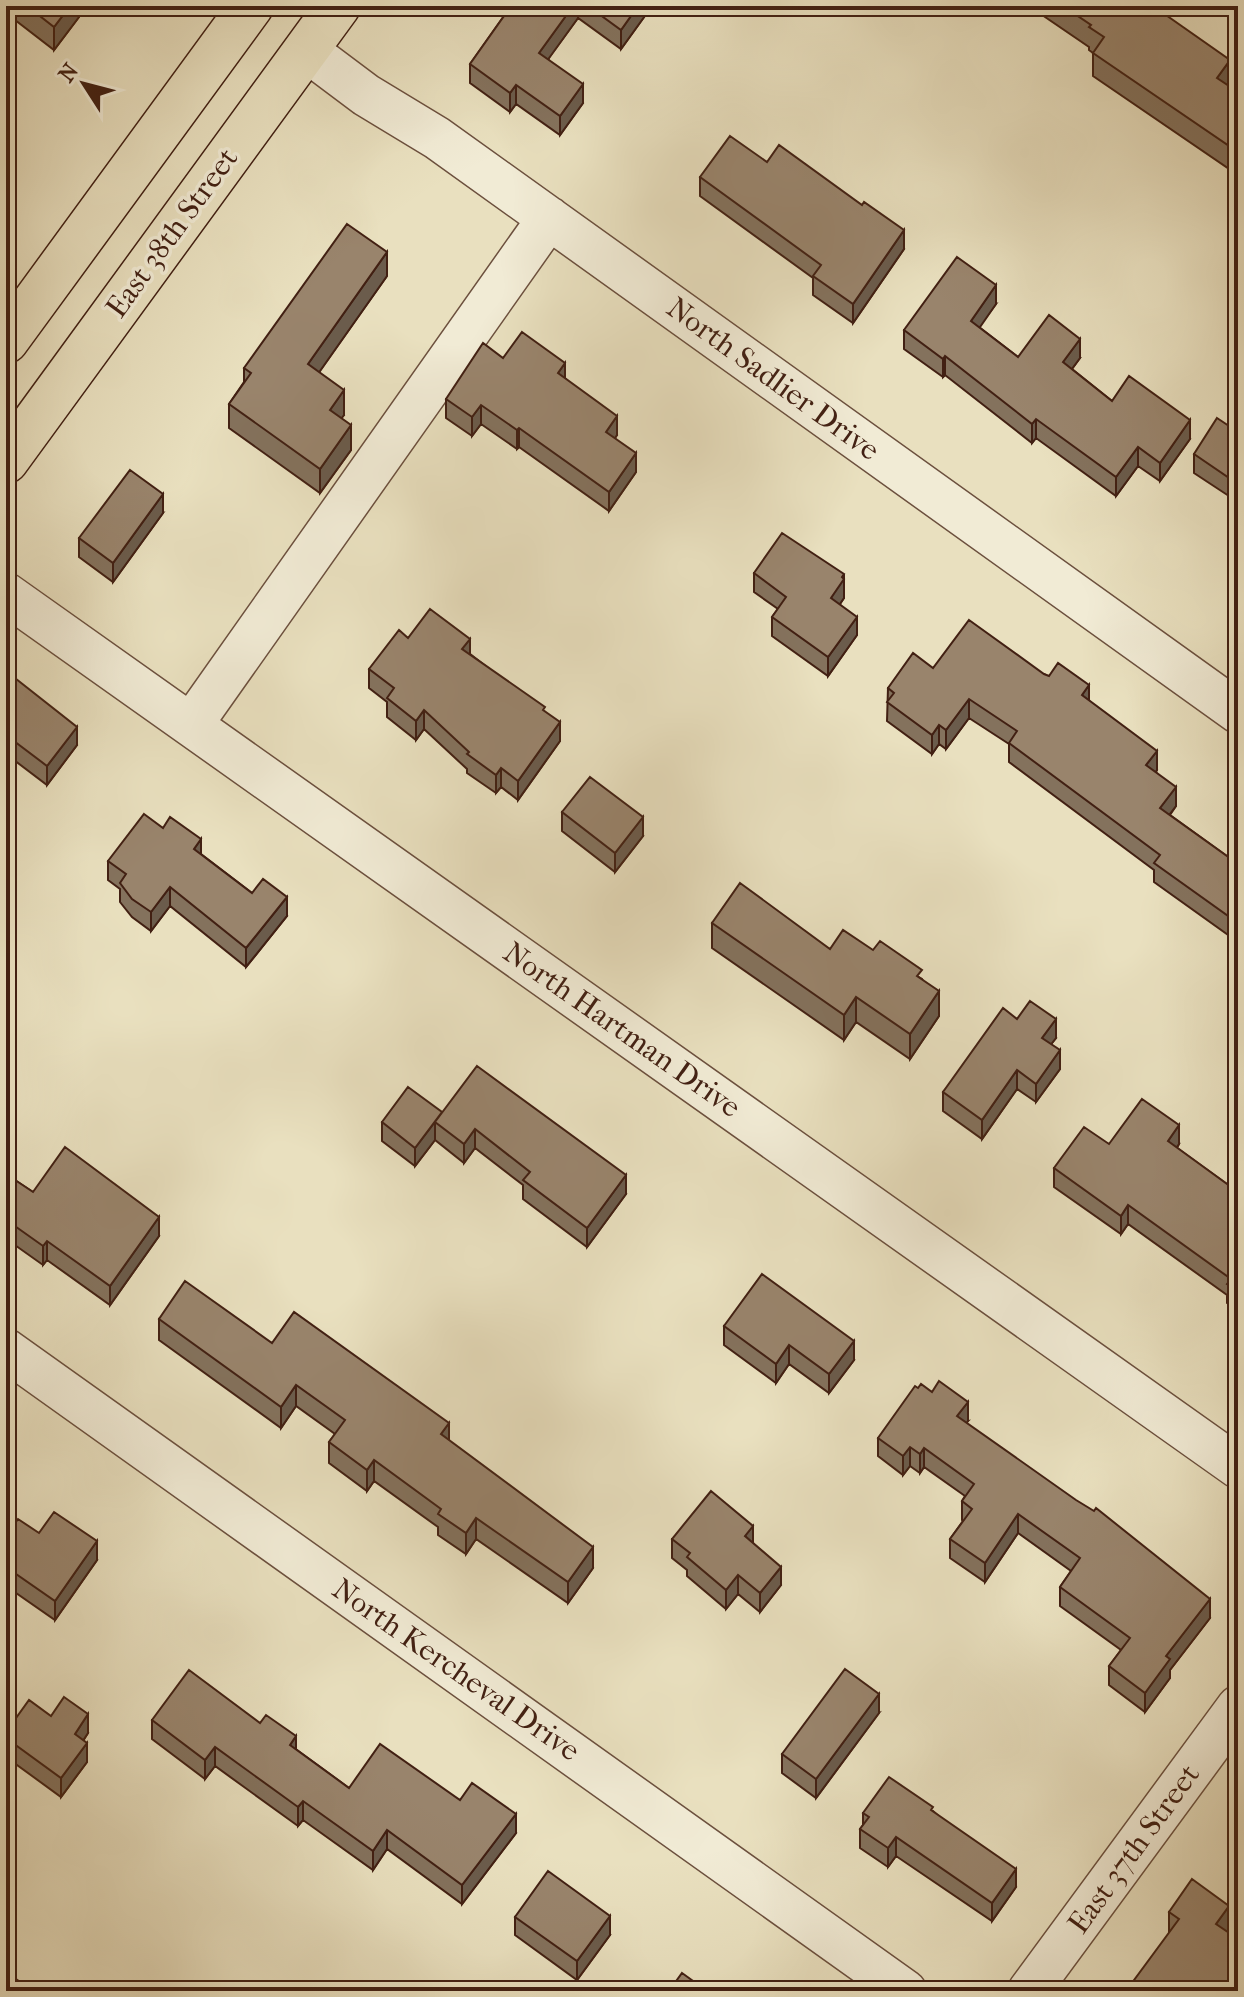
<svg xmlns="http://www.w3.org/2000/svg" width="1244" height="1997" font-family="'IM FELL French Canon',serif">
	<rect width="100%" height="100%" fill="#e9e0bf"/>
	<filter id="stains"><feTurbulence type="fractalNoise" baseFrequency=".0025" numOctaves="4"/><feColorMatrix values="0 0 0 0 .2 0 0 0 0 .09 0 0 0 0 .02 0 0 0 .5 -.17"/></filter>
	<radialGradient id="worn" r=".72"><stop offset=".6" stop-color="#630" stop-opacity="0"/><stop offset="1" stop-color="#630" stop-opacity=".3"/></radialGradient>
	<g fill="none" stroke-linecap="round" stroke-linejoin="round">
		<defs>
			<path id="minor" d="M 306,50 L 366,95 L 437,138 L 1238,712
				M 6,594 L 1238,1467
				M 191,725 L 549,218
				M 6,1350 L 905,1991
				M 1029,1991 L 1238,1707"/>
			<path id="major" d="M 6,341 L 251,6
				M 6,461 L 338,6"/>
		</defs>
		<use href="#minor" stroke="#6c503e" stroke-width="45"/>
		<use href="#major" stroke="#422013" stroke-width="47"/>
		<use href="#minor" stroke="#f1ebd5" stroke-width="42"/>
		<use href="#major" stroke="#e9e0bf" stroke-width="44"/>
	</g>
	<path fill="#84725d" stroke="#422013" stroke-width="2" d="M 6,6 L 79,6 L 79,17 L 54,50 L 6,13 Z
		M 511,6 L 647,6 L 647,13 L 621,49 L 578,18 L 548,59 L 583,103 L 560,135 L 516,104 L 510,112 L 470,83 L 470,64 Z
		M 1029,6 L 1153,6 L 1230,83 L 1229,85 L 1238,92 L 1238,175 L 1093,76 L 1093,53 L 1089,50 L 1089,47 Z
		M 767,162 L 904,249 L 853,323 L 813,295 L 813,278 L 700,196 L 700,177 Z
		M 387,276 L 319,372 L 344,415 L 341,418 L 351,450 L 320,493 L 229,428 L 229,404 L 244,382 L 244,368 Z
		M 996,304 L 979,327 L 1018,357 L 1080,358 L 1072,369 L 1112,401 L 1190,439 L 1160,481 L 1138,466 L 1116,496 L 1036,438 L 1032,443 L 945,375 L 943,377 L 904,349 L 904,330 Z
		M 503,358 L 565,378 L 617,435 L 615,438 L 636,472 L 609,511 L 519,447 L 517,449 L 481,424 L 472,436 L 446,418 L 446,399 Z
		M 1238,432 L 1238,502 L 1194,473 L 1194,454 Z
		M 163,513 L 113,582 L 79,557 L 79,538 Z
		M 754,573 L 844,578 L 844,598 L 840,604 L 857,635 L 828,676 L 772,636 L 772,617 L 778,609 L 754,592 Z
		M 408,638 L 470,654 L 545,712 L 560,741 L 518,800 L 501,787 L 496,793 L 467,773 L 467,769 L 424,729 L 416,740 L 387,717 L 387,702 L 369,688 L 369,669 Z
		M 933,668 L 1044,674 L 1089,701 L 1157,770 L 1156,772 L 1176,806 L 1170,815 L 1238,864 L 1238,942 L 1154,882 L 1154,870 L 1009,762 L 1009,744 L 969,718 L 946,749 L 939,744 L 932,754 L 887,721 L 888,688 Z
		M 6,671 L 77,745 L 47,785 L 6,754 Z
		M 562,812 L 643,836 L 615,872 L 562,831 Z
		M 163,828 L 201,854 L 252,893 L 287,916 L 246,967 L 170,906 L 151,931 L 132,917 L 120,902 L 120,889 L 108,880 L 108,861 Z
		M 712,923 L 830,949 L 873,950 L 922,979 L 939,1016 L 910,1059 L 856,1022 L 844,1040 L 712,948 Z
		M 1017,1019 L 1056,1038 L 1051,1044 L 1060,1069 L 1036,1102 L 1017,1089 L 982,1139 L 943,1111 L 943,1092 Z
		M 442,1113 L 626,1194 L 587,1247 L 523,1199 L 523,1185 L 475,1148 L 464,1163 L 435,1140 L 415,1166 L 382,1141 L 382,1122 Z
		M 1179,1144 L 1177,1148 L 1238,1192 L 1238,1310 L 1227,1303 L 1227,1295 L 1128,1224 L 1121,1234 L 1054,1187 L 1054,1168 Z
		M 6,1174 L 33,1192 L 159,1236 L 110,1305 L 47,1260 L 43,1265 L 12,1243 L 6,1211 Z
		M 159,1319 L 272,1343 L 449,1441 L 593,1568 L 568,1603 L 476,1539 L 466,1554 L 438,1535 L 438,1527 L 374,1481 L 367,1491 L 329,1463 L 329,1442 L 335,1434 L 296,1406 L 281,1428 L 159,1340 Z
		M 724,1326 L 854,1360 L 829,1393 L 789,1364 L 776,1383 L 724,1345 Z
		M 968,1421 L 966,1423 L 1210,1618 L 1170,1670 L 1170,1678 L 1145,1712 L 1109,1685 L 1109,1666 L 1121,1650 L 1060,1606 L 1060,1587 L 1071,1571 L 1018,1533 L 985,1582 L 950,1558 L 950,1539 L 963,1521 L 962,1520 L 962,1501 L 965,1496 L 924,1467 L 920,1473 L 910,1466 L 903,1475 L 878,1456 L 878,1438 Z
		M 6,1536 L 97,1560 L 55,1620 L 6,1586 Z
		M 672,1539 L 753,1543 L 781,1585 L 760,1612 L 738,1594 L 726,1609 L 687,1576 L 687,1570 L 672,1558 Z
		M 879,1713 L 816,1798 L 782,1773 L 782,1754 Z
		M 51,1716 L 88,1733 L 83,1741 L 87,1762 L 61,1797 L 6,1757 L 6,1732 Z
		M 152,1720 L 260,1723 L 349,1788 L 460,1800 L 516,1833 L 462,1904 L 387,1849 L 373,1870 L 303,1820 L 298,1826 L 215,1766 L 205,1779 L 152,1739 Z
		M 1238,1801 L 1238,1828 L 1234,1825 L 1234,1806 Z
		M 933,1811 L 1016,1887 L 992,1921 L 896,1856 L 888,1867 L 860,1848 L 860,1829 L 863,1825 L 863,1813 Z
		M 1169,1912 L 1229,1930 L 1228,1932 L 1169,1932 Z
		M 515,1917 L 610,1935 L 577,1980 L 515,1935 Z"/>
	<path fill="#6b5c4c" stroke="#422013" stroke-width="2" d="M 70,6 L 79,6 L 79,17 L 54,50 L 54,27 Z
		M 573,6 L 578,6 L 578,18 L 539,72 L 539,53 Z
		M 638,6 L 647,6 L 647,13 L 621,49 L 621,30 Z
		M 1230,60 L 1230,83 L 1217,101 L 1217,78 Z
		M 583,84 L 583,103 L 560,135 L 560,116 Z
		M 516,85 L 516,104 L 510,112 L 510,93 Z
		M 904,230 L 904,249 L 853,323 L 853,304 Z
		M 387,252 L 387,276 L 308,388 L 308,364 Z
		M 996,285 L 996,304 L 971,340 L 971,321 Z
		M 1080,339 L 1080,358 L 1063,381 L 1063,362 Z
		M 945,356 L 945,375 L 943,377 L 943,359 Z
		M 565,363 L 565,382 L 558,373 Z
		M 344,390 L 344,415 L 330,434 L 330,410 Z
		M 481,405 L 481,424 L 472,436 L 472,417 Z
		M 617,416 L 617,435 L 606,451 L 606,432 Z
		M 1036,419 L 1036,438 L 1032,443 L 1032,424 Z
		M 1190,420 L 1190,439 L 1160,481 L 1160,463 Z
		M 351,425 L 351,450 L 320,493 L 320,469 Z
		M 519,428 L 519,447 L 517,449 L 517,430 Z
		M 1138,447 L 1138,466 L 1116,496 L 1116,477 Z
		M 636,453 L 636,472 L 609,511 L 609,492 Z
		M 163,494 L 163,513 L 113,582 L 113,563 Z
		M 844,574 L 844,598 L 831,617 L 831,598 Z
		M 857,617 L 857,635 L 828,676 L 828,657 Z
		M 470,639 L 470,657 L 462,649 Z
		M 1089,685 L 1089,704 L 1082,695 Z
		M 969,699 L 969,718 L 946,749 L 946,730 Z
		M 424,710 L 424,729 L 416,740 L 416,721 Z
		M 560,722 L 560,741 L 518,800 L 518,781 Z
		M 939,725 L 939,744 L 932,754 L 932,735 Z
		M 77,727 L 77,745 L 47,785 L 47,766 Z
		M 1157,751 L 1157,770 L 1146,784 L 1146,765 Z
		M 501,768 L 501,787 L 496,793 L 496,775 Z
		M 1176,787 L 1176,806 L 1160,827 L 1160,808 Z
		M 643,817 L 643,836 L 615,872 L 615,853 Z
		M 201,839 L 201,858 L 194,849 Z
		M 170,887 L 170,906 L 151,931 L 151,912 Z
		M 287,897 L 287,916 L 246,967 L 246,948 Z
		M 939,991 L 939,1016 L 910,1059 L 910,1034 Z
		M 856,997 L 856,1022 L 844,1040 L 844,1015 Z
		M 1056,1019 L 1056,1038 L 1042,1056 L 1042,1038 Z
		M 1060,1050 L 1060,1069 L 1036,1102 L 1036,1084 Z
		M 1017,1070 L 1017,1089 L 982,1139 L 982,1120 Z
		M 435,1122 L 435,1140 L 415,1166 L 415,1148 Z
		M 1179,1125 L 1179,1144 L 1168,1160 L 1168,1141 Z
		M 475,1129 L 475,1148 L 464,1163 L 464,1144 Z
		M 626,1175 L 626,1194 L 587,1247 L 587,1228 Z
		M 1128,1205 L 1128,1224 L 1121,1234 L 1121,1216 Z
		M 159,1217 L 159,1236 L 110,1305 L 110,1286 Z
		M 47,1241 L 47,1260 L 43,1265 L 43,1246 Z
		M 854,1341 L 854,1360 L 829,1393 L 829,1374 Z
		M 789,1345 L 789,1364 L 776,1383 L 776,1364 Z
		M 296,1385 L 296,1406 L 281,1428 L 281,1407 Z
		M 968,1402 L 968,1421 L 957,1435 L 957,1416 Z
		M 449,1423 L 449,1444 L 441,1434 Z
		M 910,1447 L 910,1466 L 903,1475 L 903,1456 Z
		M 924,1448 L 924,1467 L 920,1473 L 920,1454 Z
		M 374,1460 L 374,1481 L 367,1491 L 367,1470 Z
		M 1018,1514 L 1018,1533 L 985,1582 L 985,1563 Z
		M 476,1518 L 476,1539 L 466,1554 L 466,1533 Z
		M 753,1526 L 753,1545 L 745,1536 Z
		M 97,1541 L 97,1560 L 55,1620 L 55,1601 Z
		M 593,1547 L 593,1568 L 568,1603 L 568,1582 Z
		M 781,1567 L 781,1585 L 760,1612 L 760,1593 Z
		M 738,1575 L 738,1594 L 726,1609 L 726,1590 Z
		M 1210,1599 L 1210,1618 L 1170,1670 L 1170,1678 L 1145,1712 L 1145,1693 L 1166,1656 Z
		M 879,1694 L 879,1713 L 816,1798 L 816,1779 Z
		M 88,1714 L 88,1733 L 75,1753 L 75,1734 Z
		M 296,1736 L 296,1755 L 290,1745 Z
		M 87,1743 L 87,1762 L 61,1797 L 61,1778 Z
		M 215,1747 L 215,1766 L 205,1779 L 205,1760 Z
		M 303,1801 L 303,1820 L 298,1826 L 298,1807 Z
		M 516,1814 L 516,1833 L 462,1904 L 462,1885 Z
		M 387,1830 L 387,1849 L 373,1870 L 373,1851 Z
		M 896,1837 L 896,1856 L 888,1867 L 888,1848 Z
		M 1016,1869 L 1016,1887 L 992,1921 L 992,1903 Z
		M 1229,1906 L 1229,1930 L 1216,1948 L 1216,1924 Z
		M 610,1916 L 610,1935 L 577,1980 L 577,1961 Z"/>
	<path fill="#99846c" stroke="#422013" stroke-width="2" d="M 27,6 L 70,6 L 54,27 Z
		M 511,6 L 573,6 L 539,53 L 583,84 L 560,116 L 516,85 L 510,93 L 470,64 Z
		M 588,6 L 638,6 L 621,30 Z
		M 1063,6 L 1153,6 L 1230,60 L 1217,78 L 1238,92 L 1238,152 L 1093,53 L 1104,37 L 1089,27 L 1091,25 Z
		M 730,136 L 767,162 L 779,145 L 862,205 L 864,202 L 904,230 L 853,304 L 813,276 L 821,265 L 700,177 Z
		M 347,224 L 387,252 L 308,364 L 344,390 L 330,410 L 351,425 L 320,469 L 229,404 L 251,373 L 244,368 Z
		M 957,257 L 996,285 L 971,321 L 1018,357 L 1049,315 L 1080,339 L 1063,362 L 1112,401 L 1129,376 L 1190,420 L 1160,463 L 1138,447 L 1116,477 L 1036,419 L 1032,424 L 945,356 L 943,359 L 904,330 Z
		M 522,332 L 565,363 L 558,373 L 617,416 L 606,432 L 636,453 L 609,492 L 519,428 L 517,430 L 481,405 L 472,417 L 446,399 L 483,343 L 503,358 Z
		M 1217,418 L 1238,432 L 1238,484 L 1194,454 Z
		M 130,470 L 163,494 L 113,563 L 79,538 Z
		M 782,533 L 844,574 L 842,577 L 844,579 L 831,598 L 857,617 L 828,657 L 772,617 L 786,597 L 754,573 Z
		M 430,609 L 470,639 L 462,649 L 545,707 L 543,710 L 560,722 L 518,781 L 501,768 L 496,775 L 467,754 L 469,752 L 424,710 L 416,721 L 387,698 L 394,688 L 369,669 L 399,630 L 408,638 Z
		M 969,620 L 1044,674 L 1049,676 L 1058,663 L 1089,685 L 1082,695 L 1157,751 L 1146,765 L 1176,787 L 1160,808 L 1238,864 L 1238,869 L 1234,874 L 1238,877 L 1238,923 L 1154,863 L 1160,855 L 1009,743 L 1017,731 L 969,699 L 946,730 L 939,725 L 932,735 L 887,702 L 894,693 L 888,688 L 913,653 L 933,668 Z
		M 6,671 L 77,727 L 47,766 L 6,735 Z
		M 590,777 L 643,817 L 615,853 L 562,812 Z
		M 144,814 L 163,828 L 170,817 L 201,839 L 194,849 L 252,893 L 263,879 L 287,897 L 246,948 L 170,887 L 151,912 L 132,899 L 120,883 L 126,874 L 108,861 Z
		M 740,883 L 830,949 L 843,930 L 873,950 L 880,941 L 922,970 L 917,976 L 939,991 L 910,1034 L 856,997 L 844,1015 L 712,923 Z
		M 1030,1001 L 1056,1019 L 1042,1038 L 1060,1050 L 1036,1084 L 1017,1070 L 982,1120 L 943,1092 L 1003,1008 L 1017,1019 Z
		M 477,1066 L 626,1175 L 587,1228 L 523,1180 L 530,1172 L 475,1129 L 464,1144 L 435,1122 Z
		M 408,1087 L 442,1112 L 415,1148 L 382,1122 Z
		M 1142,1099 L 1179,1125 L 1168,1141 L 1238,1192 L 1238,1292 L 1227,1284 L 1231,1279 L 1128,1205 L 1121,1216 L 1054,1168 L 1084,1127 L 1109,1144 Z
		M 65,1147 L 159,1217 L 110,1286 L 47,1241 L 43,1246 L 12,1224 L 6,1192 L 6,1174 L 33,1192 Z
		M 762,1274 L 854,1341 L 829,1374 L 789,1345 L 776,1364 L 724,1326 Z
		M 185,1281 L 272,1343 L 294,1312 L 449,1423 L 441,1434 L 593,1547 L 568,1582 L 476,1518 L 466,1533 L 438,1514 L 441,1509 L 374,1460 L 367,1470 L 329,1442 L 345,1420 L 296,1385 L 281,1407 L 159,1319 Z
		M 939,1381 L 968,1402 L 957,1416 L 1076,1500 L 1094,1511 L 1096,1508 L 1210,1599 L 1166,1656 L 1170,1659 L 1145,1693 L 1109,1666 L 1130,1638 L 1060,1587 L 1080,1558 L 1018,1514 L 985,1563 L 950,1539 L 972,1509 L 962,1501 L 974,1484 L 924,1448 L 920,1454 L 910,1447 L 903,1456 L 878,1438 L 915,1386 L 918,1388 L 921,1384 L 932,1392 Z
		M 711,1491 L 753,1526 L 745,1536 L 781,1567 L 760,1593 L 738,1575 L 726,1590 L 687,1557 L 690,1553 L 672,1539 Z
		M 54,1512 L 97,1541 L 55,1601 L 6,1567 L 6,1536 L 18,1519 L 39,1533 Z
		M 845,1669 L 879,1694 L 816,1779 L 782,1754 Z
		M 189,1670 L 260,1723 L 266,1715 L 296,1736 L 290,1745 L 349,1788 L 380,1744 L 460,1800 L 472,1783 L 516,1814 L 462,1885 L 387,1830 L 373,1851 L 303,1801 L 298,1807 L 215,1747 L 205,1760 L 152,1720 Z
		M 64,1697 L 88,1714 L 75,1734 L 87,1743 L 61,1778 L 6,1738 L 6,1732 L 29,1700 L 51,1716 Z
		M 889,1777 L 933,1807 L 931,1810 L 1016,1869 L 992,1903 L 896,1837 L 888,1848 L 860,1829 L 869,1817 L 863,1813 Z
		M 548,1871 L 610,1916 L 577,1961 L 515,1917 Z
		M 1192,1879 L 1229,1906 L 1216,1924 L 1238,1939 L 1238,1991 L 1126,1991 L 1179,1919 L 1169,1912 Z
		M 6,1972 L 33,1991 L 6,1991 Z
		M 682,1973 L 707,1991 L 669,1991 Z"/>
	<g text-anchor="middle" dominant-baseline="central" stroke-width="7" stroke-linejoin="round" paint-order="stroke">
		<g font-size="30" fill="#422013" stroke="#f1ebd5">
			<text transform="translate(172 233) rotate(-54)">East 38th Street</text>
			<text transform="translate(773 379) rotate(36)">North Sadlier Drive</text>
			<text transform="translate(622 1030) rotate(35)">North Hartman Drive</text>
			<text transform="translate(456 1670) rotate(35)">North Kercheval Drive</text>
			<text transform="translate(1134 1849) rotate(-54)">East 37th Street</text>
		</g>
	</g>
	<rect width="1244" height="1997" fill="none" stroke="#e9e0bf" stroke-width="32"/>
	<rect x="8" y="8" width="1228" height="1981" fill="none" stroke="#422013" stroke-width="4"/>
	<rect x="16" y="16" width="1212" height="1965" fill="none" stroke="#422013" stroke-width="2"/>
	<g transform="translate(84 84) rotate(306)" stroke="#f1ebd5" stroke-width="6" paint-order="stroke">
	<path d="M0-6L14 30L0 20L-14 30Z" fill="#422013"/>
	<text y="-12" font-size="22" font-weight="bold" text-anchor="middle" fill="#422013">N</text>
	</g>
	<rect width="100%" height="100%" filter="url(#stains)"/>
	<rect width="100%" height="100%" fill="url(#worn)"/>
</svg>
